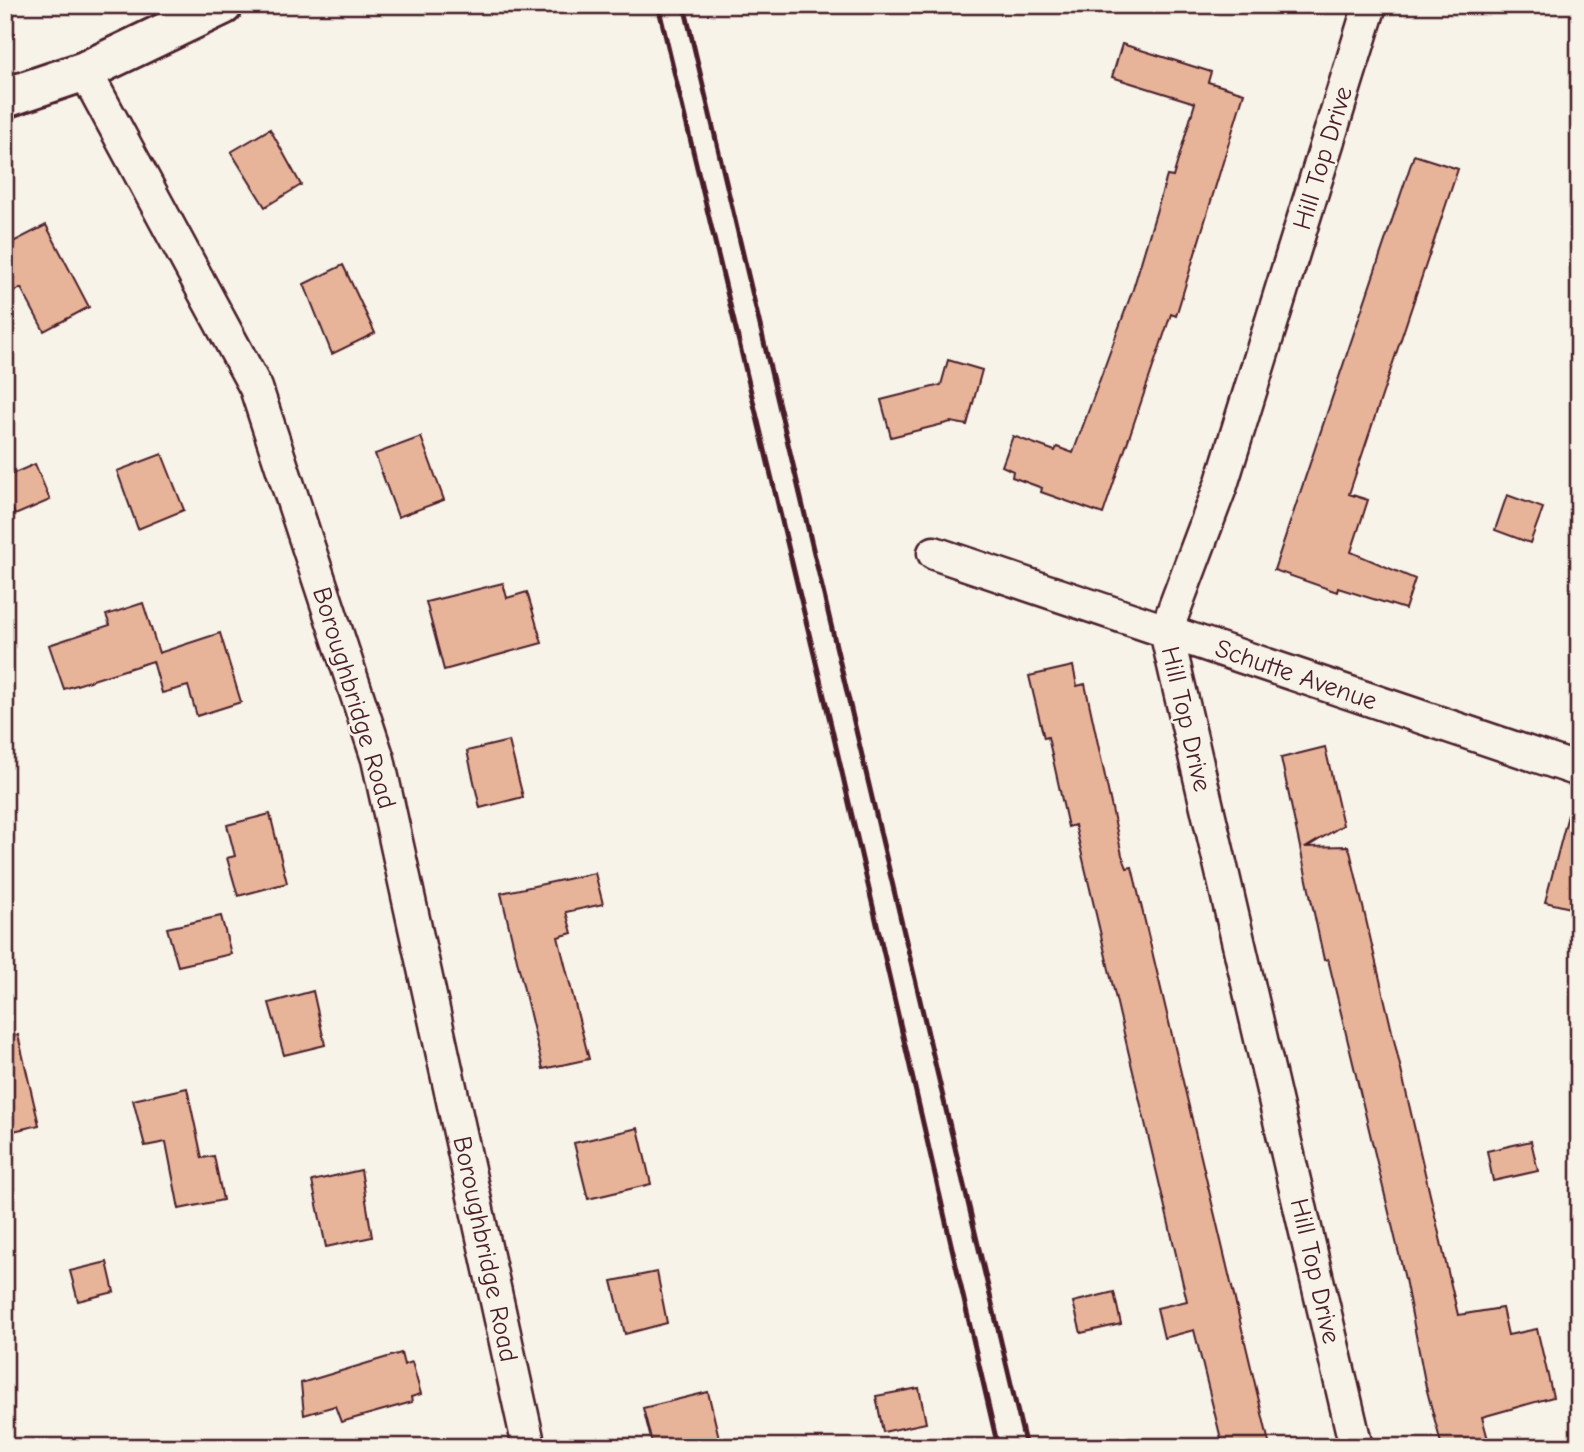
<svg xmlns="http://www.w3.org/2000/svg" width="1584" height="1452" font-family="'Comic Neue',sans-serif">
	<rect width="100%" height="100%" fill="#f7f3e8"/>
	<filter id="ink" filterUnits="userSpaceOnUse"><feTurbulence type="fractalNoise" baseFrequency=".0143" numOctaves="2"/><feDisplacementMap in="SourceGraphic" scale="14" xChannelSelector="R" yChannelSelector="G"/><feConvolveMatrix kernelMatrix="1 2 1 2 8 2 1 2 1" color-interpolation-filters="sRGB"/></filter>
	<g filter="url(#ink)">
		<path fill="#e7b49a" stroke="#4a1f2b" stroke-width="2" d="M 1122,44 L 1211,72 L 1208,82 L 1244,93 L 1176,316 L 1171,314 L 1103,514 L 1041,492 L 1042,488 L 1012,477 L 1013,471 L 1002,466 L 1013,436 L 1055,451 L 1057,447 L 1073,453 L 1133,289 L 1167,176 L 1173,177 L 1195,103 L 1112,77 Z
			M 270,129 L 301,185 L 265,207 L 231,152 Z
			M 1414,155 L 1458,169 L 1349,494 L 1368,500 L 1351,552 L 1415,579 L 1405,609 L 1338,588 L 1337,592 L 1274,570 Z
			M 46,225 L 89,307 L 44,331 L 21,288 L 5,297 L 5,246 Z
			M 343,265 L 375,333 L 332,354 L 304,284 Z
			M 948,360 L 982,370 L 967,425 L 951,422 L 891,437 L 881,400 L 941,385 Z
			M 421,437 L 444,500 L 398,517 L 375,454 Z
			M 162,454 L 184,510 L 138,529 L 117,471 Z
			M 35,464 L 50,500 L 15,515 L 5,494 L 5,477 Z
			M 1507,495 L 1543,508 L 1530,543 L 1495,530 Z
			M 503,583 L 507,598 L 527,592 L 542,643 L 444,670 L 426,602 Z
			M 143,603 L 159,653 L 220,633 L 241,702 L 197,716 L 188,686 L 162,693 L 153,661 L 64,689 L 49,645 L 110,625 L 106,615 Z
			M 1073,666 L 1077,686 L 1085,684 L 1122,855 L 1127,868 L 1132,867 L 1270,1447 L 1223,1447 L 1194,1330 L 1164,1338 L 1157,1308 L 1187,1301 L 1075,825 L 1068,827 L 1048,737 L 1044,738 L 1029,676 Z
			M 509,741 L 523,797 L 480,808 L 467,751 Z
			M 1325,747 L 1343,825 L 1307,847 L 1348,846 L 1350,851 L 1458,1315 L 1502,1308 L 1508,1335 L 1537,1329 L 1553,1397 L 1482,1417 L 1490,1447 L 1442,1447 L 1426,1387 L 1405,1279 L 1328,959 L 1324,960 L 1281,758 Z
			M 270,814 L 287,883 L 238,896 L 227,858 L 235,856 L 227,825 Z
			M 1568,815 L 1579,817 L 1579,910 L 1545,902 Z
			M 595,873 L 603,904 L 566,912 L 572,933 L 558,937 L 589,1059 L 543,1069 L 501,893 Z
			M 221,916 L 231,954 L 178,966 L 167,928 Z
			M 313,991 L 325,1045 L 284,1055 L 269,1003 Z
			M 18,1035 L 39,1125 L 5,1133 L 5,1037 Z
			M 187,1088 L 202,1158 L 214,1156 L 223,1200 L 179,1209 L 166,1142 L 145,1146 L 133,1100 Z
			M 638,1128 L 651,1184 L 588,1199 L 574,1143 Z
			M 1531,1141 L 1538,1171 L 1493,1181 L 1487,1151 Z
			M 361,1170 L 372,1237 L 326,1247 L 312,1181 Z
			M 107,1262 L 114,1292 L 78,1301 L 70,1271 Z
			M 657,1272 L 667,1323 L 625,1334 L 612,1281 Z
			M 1114,1292 L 1121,1324 L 1081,1333 L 1073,1302 Z
			M 401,1353 L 404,1365 L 412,1362 L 421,1394 L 411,1397 L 412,1402 L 341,1422 L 335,1406 L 304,1415 L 301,1383 Z
			M 919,1388 L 926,1423 L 883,1432 L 876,1396 Z
			M 708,1392 L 720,1442 L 701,1447 L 653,1447 L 643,1408 Z"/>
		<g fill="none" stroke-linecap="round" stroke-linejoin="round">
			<defs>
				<path id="minor" d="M 85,71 L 256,388 L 378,759 L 529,1447
					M 934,553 L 1579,770
					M 1356,1447 L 1166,631 L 1221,485 L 1370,5"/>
				<path id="secondary" d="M 5,98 L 85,71 L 223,5"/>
			</defs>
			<use href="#minor" stroke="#4a1f2b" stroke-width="37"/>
			<use href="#secondary" stroke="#4a1f2b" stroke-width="44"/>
			<use href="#minor" stroke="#f7f3e8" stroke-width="32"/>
			<use href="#secondary" stroke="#f7f3e8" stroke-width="38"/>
			<path stroke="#4a1f2b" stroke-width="5" d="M 658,5 L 831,725 L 998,1447
				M 684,5 L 1026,1447"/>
		</g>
	</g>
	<g text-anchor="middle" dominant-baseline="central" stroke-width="5" stroke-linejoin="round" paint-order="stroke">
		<g font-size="26" fill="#4a1f2b" stroke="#f7f3e8">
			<text transform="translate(1323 158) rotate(-73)">Hill Top Drive</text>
			<text transform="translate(1296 675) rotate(19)">Schutte Avenue</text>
			<text transform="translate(354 698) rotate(73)">Boroughbridge Road</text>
			<text transform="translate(1186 719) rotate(77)">Hill Top Drive</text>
			<text transform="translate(485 1249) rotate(78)">Boroughbridge Road</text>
			<text transform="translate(1315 1271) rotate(77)">Hill Top Drive</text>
		</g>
	</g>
	<rect width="1584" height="1452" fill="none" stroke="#f7f3e8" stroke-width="28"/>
	<rect x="14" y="14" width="1556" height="1424" fill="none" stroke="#4a1f2b" stroke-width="2.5" filter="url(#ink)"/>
</svg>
